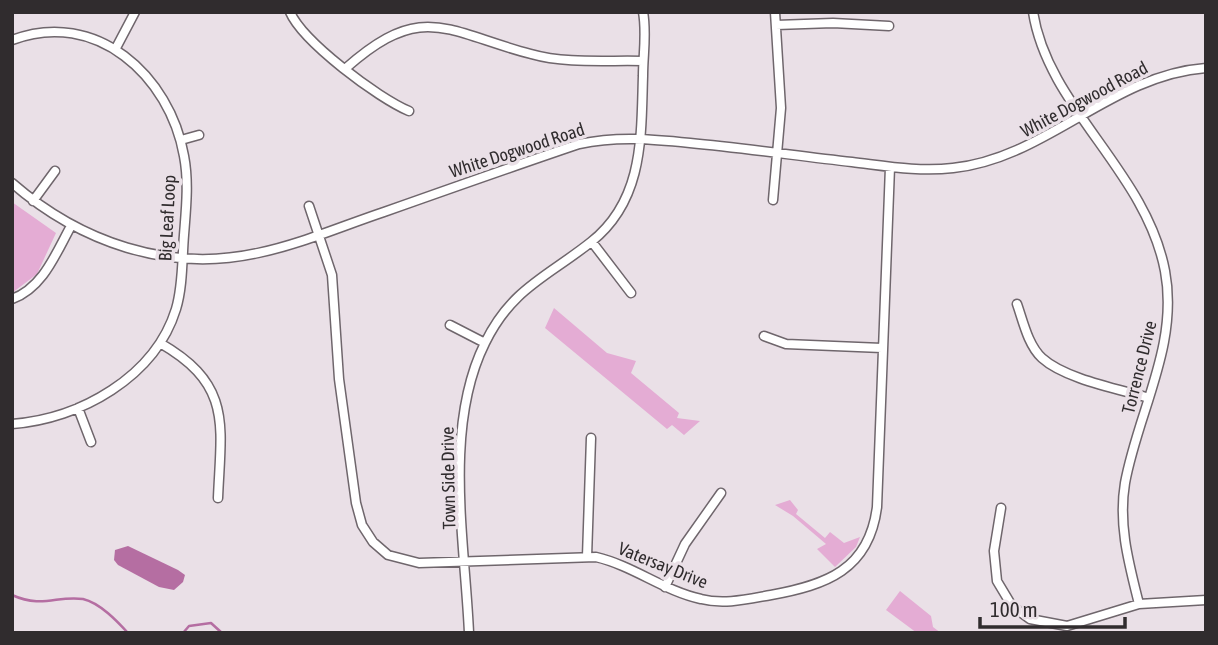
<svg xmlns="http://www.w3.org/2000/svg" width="1218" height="645" font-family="'Asap Condensed',sans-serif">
	<rect width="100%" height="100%" fill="#eae0e7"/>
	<path fill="#e4acd4" d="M 12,202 L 56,233 L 37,274 L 12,293 Z
		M 554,308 L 607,353 L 636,361 L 631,373 L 679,413 L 677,418 L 700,421 L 684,435 L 672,425 L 667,429 L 545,328 Z
		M 790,500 L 798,510 L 796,514 L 825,538 L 830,532 L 844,543 L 860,537 L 856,547 L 835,567 L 817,549 L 826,544 L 793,516 L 775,505 Z
		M 900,591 L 931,616 L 933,627 L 941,633 L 917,633 L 886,610 Z"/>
	<path fill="#b56ea2" d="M 128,546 L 178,570 L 185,575 L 183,582 L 174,590 L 159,587 L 118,565 L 114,560 L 115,550 Z"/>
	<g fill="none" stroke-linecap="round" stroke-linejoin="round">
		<path stroke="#b56ea2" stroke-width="2.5" d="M 12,595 C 43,609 57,595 83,599 C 100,603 117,621 128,633
			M 183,633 L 189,626 L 211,623 L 222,633"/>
		<defs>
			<path id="street" d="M 290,12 C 303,42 378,98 409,111
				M 1033,12 C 1048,108 1146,171 1165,271 C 1179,345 1138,412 1125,483 C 1118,525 1129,564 1139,604
				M 776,25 L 833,23 L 889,26
				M 12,40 C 96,8 170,76 184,156 C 189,182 186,209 184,235 C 182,259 183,286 176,309 C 155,377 80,419 12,424
				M 116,48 L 135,12
				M 346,68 C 423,0 446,32 531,54 C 566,64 607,60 643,61
				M 181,140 L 199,135
				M 12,183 C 80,242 168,273 258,253 C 301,244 342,226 384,212 C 449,189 514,166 579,144 C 617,136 651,139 690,143 C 744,148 798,156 852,162 C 886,166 919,172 953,168 C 1047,158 1111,75 1206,68
				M 773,200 L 781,108 L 775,12
				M 33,201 L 55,171
				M 309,206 L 332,275 L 339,379 L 356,503 L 362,525 L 373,542 L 388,555 L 419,563 L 596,557 C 634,566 664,591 701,599 C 724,605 748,599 771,595 C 826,585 869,570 877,507 L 890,167
				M 592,242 L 631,293
				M 12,299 C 43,288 56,253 71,226
				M 1017,304 C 1023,321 1028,345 1042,358 C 1065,379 1119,389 1149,398
				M 450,325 L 485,343
				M 764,336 L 786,344 L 882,348
				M 160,343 C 233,385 221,425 218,498
				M 78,408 L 91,442
				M 1001,508 L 994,551 L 997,581 L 1012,606 L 1030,619 L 1067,626 L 1139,604 L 1206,600
				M 587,557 L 591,438
				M 665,587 L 685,544 L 721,493
				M 469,633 C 465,542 443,427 485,343 C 512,288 547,277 591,242 C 644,200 641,137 643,76 C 643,55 647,33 643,12"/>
		</defs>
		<use href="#street" stroke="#6f666c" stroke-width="11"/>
		<use href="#street" stroke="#fff" stroke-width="8"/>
	</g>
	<g text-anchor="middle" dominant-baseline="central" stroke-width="7" stroke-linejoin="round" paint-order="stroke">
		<g font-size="18" fill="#302c2e" stroke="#eae0e7">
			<text transform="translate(1084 99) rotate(-28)">White Dogwood Road</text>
			<text transform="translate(517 150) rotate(-18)">White Dogwood Road</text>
			<text transform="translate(167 218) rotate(-87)">Big Leaf Loop</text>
			<text transform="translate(1139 367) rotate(-76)">Torrence Drive</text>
			<text transform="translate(448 478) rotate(-91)">Town Side Drive</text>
			<text transform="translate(663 565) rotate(22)">Vatersay Drive</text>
		</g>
	</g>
	<rect width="1218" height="645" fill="none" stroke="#302c2e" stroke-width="28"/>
	<path d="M980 617v10h145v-10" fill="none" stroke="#302c2e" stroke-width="3.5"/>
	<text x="990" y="617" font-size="21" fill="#302c2e" stroke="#eae0e7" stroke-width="5" paint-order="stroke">100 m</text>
</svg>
